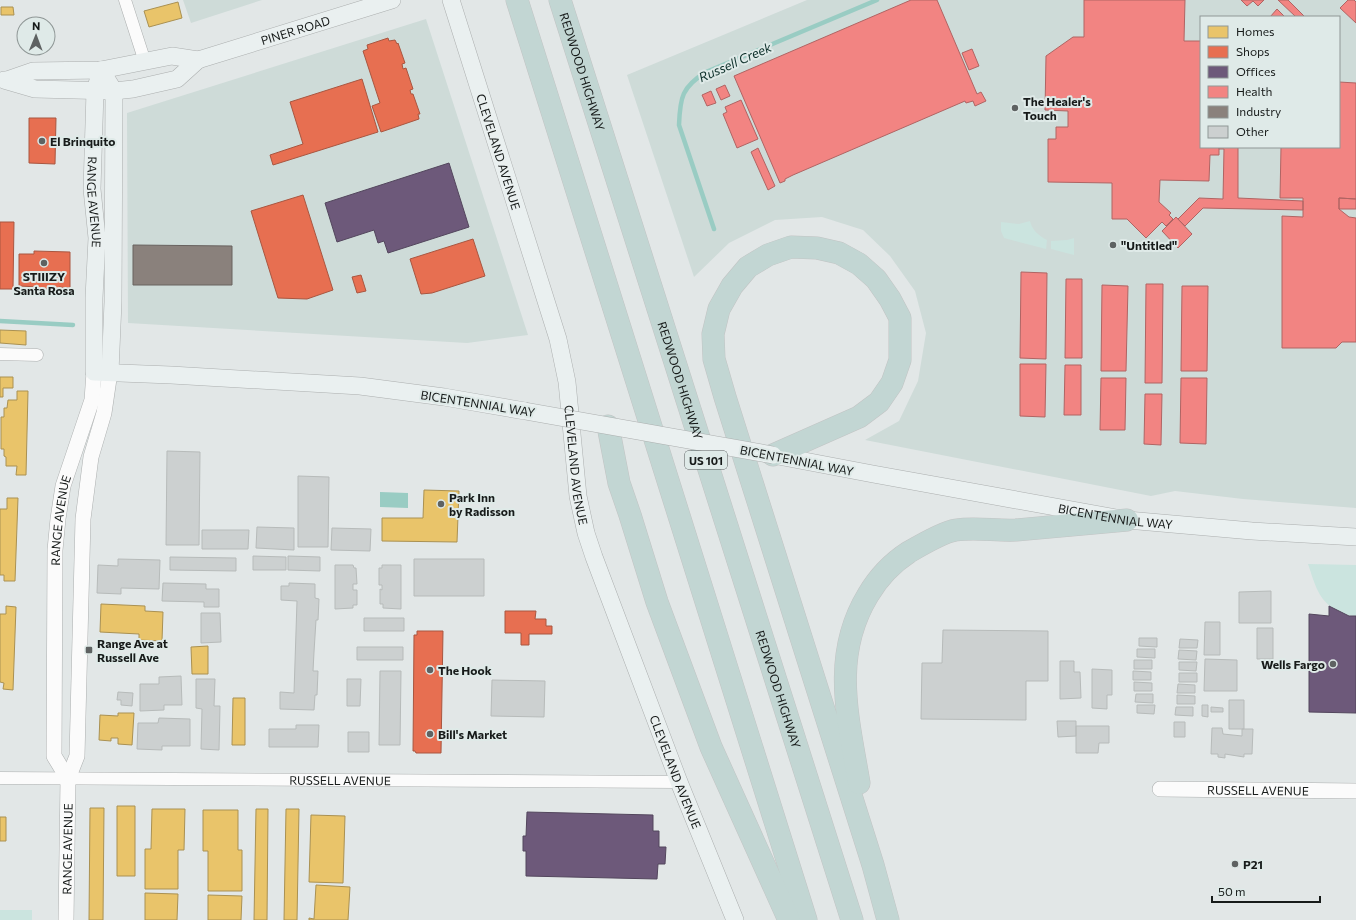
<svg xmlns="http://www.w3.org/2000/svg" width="1356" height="920" font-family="Commissioner,sans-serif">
	<rect width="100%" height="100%" fill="#e2e7e7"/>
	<path fill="#cedbd8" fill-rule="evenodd" d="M 183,0 L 262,0 L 191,23 Z
		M 807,0 L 1356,0 L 1356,508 L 1243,499 L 1175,491 L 1151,496 L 865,440 L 899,421 L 918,381 L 926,333 L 915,291 L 890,256 L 863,230 L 822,217 L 775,220 L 729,243 L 694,277 L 627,75 ZM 1201,17 L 1339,17 L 1339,147 L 1201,147 Z
		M 426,19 L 528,335 L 467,343 L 128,323 L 127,113 Z"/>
	<path fill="#cbe4df" d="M 1030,221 C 1032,230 1039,236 1047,240 L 1046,249 L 1004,238 L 1001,231 L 1001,222 L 1019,224 Z
		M 1074,238 L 1074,255 L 1051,249 L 1051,241 L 1067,240 Z
		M 1308,564 L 1356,565 L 1356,616 C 1349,616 1344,614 1338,611 C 1318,601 1315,584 1308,564 Z
		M 0,910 L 32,910 L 32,920 L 0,920 Z"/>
	<path fill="#99ccc3" d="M 380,492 L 408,493 L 408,508 L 380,507 Z"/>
	<path fill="#e9c46a" stroke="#aa9152" d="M 178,2 L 182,18 L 149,27 L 144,11 Z
		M 1,7 L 13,7 L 14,15 L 1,15 Z
		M 0,330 L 26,331 L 26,345 L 0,343 Z
		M 0,377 L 13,377 L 13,388 L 3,388 L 3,397 L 0,397 Z
		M 17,391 L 28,391 L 26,475 L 16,475 L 17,466 L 6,466 L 6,457 L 4,456 L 4,449 L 1,449 L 1,417 L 4,417 L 4,408 L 7,408 L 8,400 L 17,400 Z
		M 424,490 L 459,491 L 457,542 L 382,541 L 382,518 L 423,518 Z
		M 7,498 L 18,498 L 15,581 L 4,581 L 4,575 L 0,575 L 0,509 L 7,509 Z
		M 101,604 L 145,606 L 145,611 L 163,612 L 162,641 L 139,640 L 139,634 L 100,632 Z
		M 6,606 L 16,607 L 13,690 L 3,689 L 4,683 L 0,682 L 0,614 L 6,614 Z
		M 208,646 L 208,674 L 192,674 L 191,647 Z
		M 233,698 L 245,698 L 245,745 L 232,745 Z
		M 118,713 L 134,713 L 132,745 L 118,744 L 118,738 L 111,738 L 111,741 L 99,740 L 100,715 L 118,716 Z
		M 117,806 L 135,806 L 135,876 L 117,876 Z
		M 90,808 L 104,808 L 103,920 L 89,920 Z
		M 152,809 L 185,809 L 184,850 L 178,850 L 178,889 L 145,889 L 145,849 L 151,849 Z
		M 256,809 L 268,809 L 267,920 L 254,920 Z
		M 286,809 L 299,809 L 297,920 L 284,920 Z
		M 203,810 L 238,810 L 238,850 L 242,850 L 242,891 L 208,891 L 208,851 L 203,851 Z
		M 311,815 L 345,816 L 343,883 L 309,882 Z
		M 0,817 L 6,817 L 6,841 L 0,841 Z
		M 316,885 L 350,887 L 348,920 L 309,920 L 309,918 L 314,919 Z
		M 145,893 L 178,894 L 177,920 L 145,920 Z
		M 208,895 L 242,896 L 241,920 L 208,920 Z"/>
	<path fill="#e76f51" stroke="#a95640" d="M 388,38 L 389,41 L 395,40 L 397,44 L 398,43 L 405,63 L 402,64 L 403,69 L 406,68 L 413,89 L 410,90 L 411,94 L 413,94 L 420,114 L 418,114 L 419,119 L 381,132 L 372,106 L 380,103 L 363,51 L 368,49 L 367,45 Z
		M 362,79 L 378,132 L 273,165 L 270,155 L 303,144 L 290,102 Z
		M 29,118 L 56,118 L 55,164 L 29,163 Z
		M 303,195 L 333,290 L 307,299 L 278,298 L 251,211 Z
		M 0,222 L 14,222 L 13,289 L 0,289 Z
		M 473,239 L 485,276 L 432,293 L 421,294 L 410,259 Z
		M 34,251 L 70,252 L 70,288 L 59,287 L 59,289 L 39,289 L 39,287 L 19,286 L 19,254 L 34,254 Z
		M 361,275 L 366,291 L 357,293 L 352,277 Z
		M 505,611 L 536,611 L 535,619 L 546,619 L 546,626 L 552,626 L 552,634 L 529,634 L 529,645 L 521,645 L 521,633 L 505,633 Z
		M 417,631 L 443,631 L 441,753 L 416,753 L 415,751 L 413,751 L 414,635 L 417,635 Z"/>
	<path fill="#6d597a" stroke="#53465d" d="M 449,163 L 469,227 L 388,253 L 384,241 L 378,243 L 374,230 L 337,242 L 325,203 Z
		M 1329,606 L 1349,616 L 1356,616 L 1356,713 L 1309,712 L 1309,614 L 1329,616 Z
		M 527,812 L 653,815 L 653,831 L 659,831 L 659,847 L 666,847 L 665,864 L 658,864 L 657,879 L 526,876 L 526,851 L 523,851 L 523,836 L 526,836 Z"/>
	<path fill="#f28482" stroke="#b06463" d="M 911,0 L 937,0 L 977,94 L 981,92 L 986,101 L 975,106 L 973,101 L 966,103 L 965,101 L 793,175 L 785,179 L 785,181 L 780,183 L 734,76 Z
		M 1084,0 L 1185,0 L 1184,41 L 1201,41 L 1201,147 L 1219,147 L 1219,155 L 1210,155 L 1209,181 L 1160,180 L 1159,202 L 1171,213 L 1169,215 L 1173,219 L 1166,226 L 1162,222 L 1146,238 L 1127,219 L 1112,219 L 1112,183 L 1048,182 L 1048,139 L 1056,139 L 1056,127 L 1068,127 L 1068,111 L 1045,110 L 1046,56 L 1073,37 L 1084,37 Z
		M 1241,0 L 1264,0 L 1258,6 L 1253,1 L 1247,6 Z
		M 1278,0 L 1288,0 L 1305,17 L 1296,17 Z
		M 1348,0 L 1354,0 L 1356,2 L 1356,23 L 1340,8 Z
		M 1277,9 L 1285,17 L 1270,17 Z
		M 972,49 L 979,66 L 969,70 L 962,53 Z
		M 1339,82 L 1356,83 L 1356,199 L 1339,198 L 1339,209 L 1349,217 L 1356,218 L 1356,342 L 1342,342 L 1336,348 L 1282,348 L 1282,216 L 1303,217 L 1303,198 L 1280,198 L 1281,147 L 1339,147 Z
		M 725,85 L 730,96 L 721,100 L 716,89 Z
		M 711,91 L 716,103 L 707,106 L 702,95 Z
		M 741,100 L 758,139 L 737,148 L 723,114 L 727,112 L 725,107 Z
		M 1219,147 L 1238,147 L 1238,198 L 1303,201 L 1303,210 L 1203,208 L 1185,226 L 1178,219 L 1199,198 L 1223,199 L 1224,149 L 1219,149 Z
		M 758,148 L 775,186 L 768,190 L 751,152 Z
		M 1339,198 L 1356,199 L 1356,209 L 1339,209 Z
		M 1176,217 L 1192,234 L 1178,248 L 1162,231 Z
		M 1021,272 L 1047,273 L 1046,359 L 1020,358 Z
		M 1066,279 L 1082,279 L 1082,358 L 1065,358 Z
		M 1146,284 L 1163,284 L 1162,383 L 1145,383 Z
		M 1102,285 L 1128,286 L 1126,371 L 1101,371 Z
		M 1182,286 L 1208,286 L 1207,371 L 1181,371 Z
		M 1020,364 L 1046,364 L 1045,417 L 1020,416 Z
		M 1065,365 L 1081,365 L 1081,415 L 1064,415 Z
		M 1101,378 L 1126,378 L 1125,430 L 1100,430 Z
		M 1181,378 L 1207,378 L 1206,444 L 1180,443 Z
		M 1145,394 L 1162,394 L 1161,445 L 1144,444 Z"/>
	<path fill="#8a817c" stroke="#68625f" d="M 133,245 L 232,246 L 232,285 L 133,285 Z"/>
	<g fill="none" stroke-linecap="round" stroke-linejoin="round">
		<path stroke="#99ccc3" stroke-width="4.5" d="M 714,229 L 679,125 C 680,97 682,87 706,72 L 877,0
			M 0,321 L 73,325"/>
	</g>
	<path fill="#ccd0d0" stroke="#b7bbba" d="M 167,451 L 200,452 L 199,545 L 166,545 Z
		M 298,476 L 329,477 L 328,547 L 298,547 Z
		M 257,527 L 294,528 L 294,550 L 256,548 Z
		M 332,528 L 371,529 L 370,551 L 331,550 Z
		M 202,530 L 249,530 L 248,549 L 202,549 Z
		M 253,556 L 286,557 L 286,570 L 253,570 Z
		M 288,556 L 320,557 L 320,571 L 288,570 Z
		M 170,557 L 236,558 L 236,571 L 170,570 Z
		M 118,559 L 160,560 L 159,589 L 121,588 L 121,594 L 97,593 L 98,565 L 118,566 Z
		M 414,559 L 484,559 L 484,596 L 414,596 Z
		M 335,565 L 353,565 L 354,568 L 356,568 L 357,584 L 353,584 L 353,590 L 357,590 L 357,605 L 353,605 L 353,608 L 335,609 Z
		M 382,565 L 401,565 L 401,609 L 383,608 L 383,604 L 380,604 L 380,589 L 382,590 L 382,585 L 379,585 L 379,568 L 382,568 Z
		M 163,583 L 206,584 L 206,589 L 219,589 L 219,607 L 204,607 L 204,602 L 162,601 Z
		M 289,583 L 315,584 L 315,598 L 319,599 L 318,620 L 316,620 L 314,652 L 313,671 L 318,671 L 317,695 L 315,695 L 314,710 L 280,709 L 280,692 L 294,693 L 297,601 L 281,600 L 281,586 L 289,586 Z
		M 1271,591 L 1271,623 L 1239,623 L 1239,592 Z
		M 201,613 L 220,613 L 221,642 L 201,643 Z
		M 364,618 L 404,618 L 404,631 L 364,631 Z
		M 1205,622 L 1220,622 L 1220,655 L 1204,655 Z
		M 1257,628 L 1273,628 L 1273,659 L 1257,659 Z
		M 943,630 L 1048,631 L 1048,681 L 1026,681 L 1026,720 L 921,719 L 922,663 L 942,663 Z
		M 1139,638 L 1157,638 L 1157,647 L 1139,646 Z
		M 1180,639 L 1198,640 L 1197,648 L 1179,648 Z
		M 357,647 L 403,647 L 403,660 L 357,660 Z
		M 1137,649 L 1155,649 L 1155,658 L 1137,657 Z
		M 1179,650 L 1197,651 L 1196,660 L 1178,659 Z
		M 1205,659 L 1237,660 L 1237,691 L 1204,691 Z
		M 1134,660 L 1152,660 L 1152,669 L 1134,669 Z
		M 1060,661 L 1074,661 L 1074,672 L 1080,672 L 1081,698 L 1060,699 Z
		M 1179,662 L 1197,662 L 1196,671 L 1179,670 Z
		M 1092,669 L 1112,670 L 1112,695 L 1107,695 L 1107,709 L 1092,708 Z
		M 380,671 L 401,671 L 400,745 L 379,745 Z
		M 1133,671 L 1151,672 L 1151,680 L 1133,680 Z
		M 1179,673 L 1197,673 L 1197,682 L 1179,682 Z
		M 181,676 L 182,705 L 164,705 L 164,710 L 140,711 L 140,684 L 159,684 L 159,677 Z
		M 196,679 L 215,679 L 214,706 L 220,706 L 219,750 L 201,749 L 202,709 L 196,708 Z
		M 347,679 L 361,679 L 360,706 L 347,706 Z
		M 492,680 L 545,681 L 544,717 L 491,716 Z
		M 1134,682 L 1152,683 L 1152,691 L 1134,691 Z
		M 1178,684 L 1195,685 L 1195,693 L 1177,693 Z
		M 118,692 L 133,693 L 132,706 L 121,705 L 121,700 L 117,700 Z
		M 1136,694 L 1153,694 L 1153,703 L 1135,702 Z
		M 1177,695 L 1195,696 L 1195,704 L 1177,704 Z
		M 1229,700 L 1244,700 L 1244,729 L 1229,729 Z
		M 1137,705 L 1155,705 L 1154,714 L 1137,713 Z
		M 1202,705 L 1208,705 L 1208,717 L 1202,716 Z
		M 1176,707 L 1193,707 L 1193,716 L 1175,715 Z
		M 1211,707 L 1223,708 L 1223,712 L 1211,712 Z
		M 159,718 L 190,719 L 190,746 L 162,746 L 162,750 L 137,749 L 138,723 L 158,723 Z
		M 1057,721 L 1076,721 L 1076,736 L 1058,737 Z
		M 1174,722 L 1185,722 L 1185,737 L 1174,737 Z
		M 296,725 L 319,725 L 318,747 L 269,747 L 269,729 L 296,729 Z
		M 1076,726 L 1109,726 L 1109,743 L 1099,743 L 1098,753 L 1076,753 Z
		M 1212,728 L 1222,728 L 1223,734 L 1242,736 L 1242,729 L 1253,729 L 1252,754 L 1244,754 L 1244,757 L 1225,754 L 1225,758 L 1218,757 L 1218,754 L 1211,754 Z
		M 348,732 L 369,732 L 369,752 L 348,752 Z"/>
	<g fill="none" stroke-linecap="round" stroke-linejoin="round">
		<defs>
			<g id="minor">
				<path d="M 125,0 L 145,62"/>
				<path d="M 0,354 L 37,355"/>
				<path id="s1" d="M 0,778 L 679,782"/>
			</g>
			<g id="tertiary">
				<path id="s2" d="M 68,779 L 54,756 L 55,550 L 58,519 L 63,486 L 92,400 L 94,372"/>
				<path id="s3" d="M 1160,789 L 1356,791"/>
				<path id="s4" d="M 66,920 L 68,779 L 77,756 L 83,519 L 91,457 L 104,413 L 110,372"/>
			</g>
			<g id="secondary">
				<path id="s5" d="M 451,0 L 558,339 L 567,382 L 578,496 L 586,533 L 594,557 L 679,782 L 735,920"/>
				<path id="s6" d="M 101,70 L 95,91 L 92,189 L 97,238 L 94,298 L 94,372 L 171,375 L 360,386 L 444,397 L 525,411"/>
				<path d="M 101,70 L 114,91 L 113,302 L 110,372"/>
				<path d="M 4,80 L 35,89 L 114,91 L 133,89 L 177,79 L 198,60"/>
				<path id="s7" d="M 7,80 L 33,71 L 101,70 L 172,56 L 198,60 L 392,0"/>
				<path id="s8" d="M 773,455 L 873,474 L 1127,520 L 1252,531 L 1356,537"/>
			</g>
			<g id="motorway">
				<path d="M 517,0 L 806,920"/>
				<path id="s9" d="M 560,0 L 852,920"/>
				<path d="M 608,426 L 619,483 L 630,515 L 657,602 L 711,747 L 789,920"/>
				<path d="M 773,455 L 859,417 L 879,402 L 892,383 L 900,360 L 900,318 L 890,299 L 876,279 L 859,264 L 839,253 L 817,248 L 791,247 L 768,255 L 748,267 L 732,286 L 719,309 L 713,334 L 714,359 L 725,397 L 873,865 L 888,920"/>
				<path d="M 859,783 C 848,717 831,656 868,595 C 878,578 892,563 909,552 C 921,545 943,532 956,530 C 976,527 996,531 1016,530 C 1053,527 1090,523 1127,520"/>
			</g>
		</defs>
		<use href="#minor" stroke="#acafaf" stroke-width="13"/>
		<use href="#tertiary" stroke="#acafaf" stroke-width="16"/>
		<use href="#secondary" stroke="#acafaf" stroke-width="18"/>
		<use href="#motorway" stroke="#c2c4c4" stroke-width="23"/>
		<use href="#minor" stroke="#fbfbfb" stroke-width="12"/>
		<use href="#tertiary" stroke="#fbfbfb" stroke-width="15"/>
		<use href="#secondary" stroke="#eaf0f0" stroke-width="17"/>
		<use href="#motorway" stroke="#c2d6d3" stroke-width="22"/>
		<defs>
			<path id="secondary-bridge" d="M 525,411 L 773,455"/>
		</defs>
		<use href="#secondary-bridge" stroke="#acafaf" stroke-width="18" stroke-linecap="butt"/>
		<use href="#secondary-bridge" stroke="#eaf0f0" stroke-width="17"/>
	</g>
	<g fill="#5e6262" stroke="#dfeae8" stroke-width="1.5">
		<circle cx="1015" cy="108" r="4"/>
		<circle cx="42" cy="141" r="4"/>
		<circle cx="1113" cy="245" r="4"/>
		<circle cx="44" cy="263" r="4"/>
		<circle cx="441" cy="504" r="4"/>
		<rect x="85" y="646" width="8" height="8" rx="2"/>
		<circle cx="1333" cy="664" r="4"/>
		<circle cx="430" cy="670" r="4"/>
		<circle cx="430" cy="734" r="4"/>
		<circle cx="1235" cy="864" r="4"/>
	</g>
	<g text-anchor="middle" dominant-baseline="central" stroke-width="4" stroke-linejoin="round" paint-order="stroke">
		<rect fill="#dfeae8" stroke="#535958" stroke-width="1" x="685" y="451" width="42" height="18" rx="3"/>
		<g font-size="11" font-weight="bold" fill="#171b1a">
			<text x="706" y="460">US 101</text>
		</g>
		<g font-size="12" fill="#171b1a" stroke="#dfeae8">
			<text stroke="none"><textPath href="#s7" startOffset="296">PINER ROAD</textPath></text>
			<text stroke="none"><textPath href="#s9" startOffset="75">REDWOOD HIGHWAY</textPath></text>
			<text stroke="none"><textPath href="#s5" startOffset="159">CLEVELAND AVENUE</textPath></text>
			<text stroke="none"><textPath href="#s6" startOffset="133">RANGE AVENUE</textPath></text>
			<text stroke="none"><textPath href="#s9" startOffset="399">REDWOOD HIGHWAY</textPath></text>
			<text transform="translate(478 403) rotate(9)">BICENTENNIAL WAY</text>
			<text transform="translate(797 460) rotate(11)">BICENTENNIAL WAY</text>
			<text stroke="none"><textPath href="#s5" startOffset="483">CLEVELAND AVENUE</textPath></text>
			<text stroke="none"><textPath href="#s8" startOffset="348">BICENTENNIAL WAY</textPath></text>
			<text stroke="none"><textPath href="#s2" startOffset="263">RANGE AVENUE</textPath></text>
			<text stroke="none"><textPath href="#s9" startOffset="723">REDWOOD HIGHWAY</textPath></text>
			<text stroke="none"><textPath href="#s5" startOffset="807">CLEVELAND AVENUE</textPath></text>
			<text stroke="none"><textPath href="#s1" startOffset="340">RUSSELL AVENUE</textPath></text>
			<text stroke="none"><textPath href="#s3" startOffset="98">RUSSELL AVENUE</textPath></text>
			<text stroke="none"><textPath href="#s4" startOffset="71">RANGE AVENUE</textPath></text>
		</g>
		<g font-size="12" font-weight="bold" fill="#171b1a" stroke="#dfeae8" text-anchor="start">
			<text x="1023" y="101">The Healer's<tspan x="1023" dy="14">Touch</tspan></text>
			<text x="50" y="141">El Brinquito</text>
			<text x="1121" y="245">"Untitled"</text>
			<text x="44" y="276" text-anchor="middle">STIIIZY<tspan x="44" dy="14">Santa Rosa</tspan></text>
			<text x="449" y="497">Park Inn<tspan x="449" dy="14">by Radisson</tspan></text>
			<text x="97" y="643">Range Ave at<tspan x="97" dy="14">Russell Ave</tspan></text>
			<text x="1325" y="664" text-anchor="end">Wells Fargo</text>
			<text x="438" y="670">The Hook</text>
			<text x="438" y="734">Bill's Market</text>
			<text x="1243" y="864">P21</text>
		</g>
		<g font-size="13" font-style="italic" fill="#0f322c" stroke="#dfeae8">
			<text transform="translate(735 62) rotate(-24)">Russell Creek</text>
		</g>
	</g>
	<rect x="1200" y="16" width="140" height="132" fill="#dfeae8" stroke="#8f9796"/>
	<rect x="1208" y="26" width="20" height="12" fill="#e9c46a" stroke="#8f9796"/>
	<text x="1236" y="36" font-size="12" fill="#171b1a">Homes</text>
	<rect x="1208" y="46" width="20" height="12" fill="#e76f51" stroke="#8f9796"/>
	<text x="1236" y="56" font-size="12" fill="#171b1a">Shops</text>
	<rect x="1208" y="66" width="20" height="12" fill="#6d597a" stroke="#8f9796"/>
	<text x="1236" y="76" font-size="12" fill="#171b1a">Offices</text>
	<rect x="1208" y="86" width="20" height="12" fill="#f28482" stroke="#8f9796"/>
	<text x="1236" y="96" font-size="12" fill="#171b1a">Health</text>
	<rect x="1208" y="106" width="20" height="12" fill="#8a817c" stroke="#8f9796"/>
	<text x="1236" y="116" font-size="12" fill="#171b1a">Industry</text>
	<rect x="1208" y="126" width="20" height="12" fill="#ccd0d0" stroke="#8f9796"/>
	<text x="1236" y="136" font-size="12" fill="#171b1a">Other</text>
	<g transform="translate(36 36) rotate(1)"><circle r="19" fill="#dfeae8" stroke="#8f9796"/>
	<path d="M0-3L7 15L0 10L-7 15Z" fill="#5e6262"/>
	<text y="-6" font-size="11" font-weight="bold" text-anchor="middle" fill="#171b1a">N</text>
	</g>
	<path d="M1212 896v6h108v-6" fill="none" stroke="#171b1a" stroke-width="2"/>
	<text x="1218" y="896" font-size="12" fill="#171b1a" stroke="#dfeae8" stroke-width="3" paint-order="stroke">50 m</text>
</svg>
